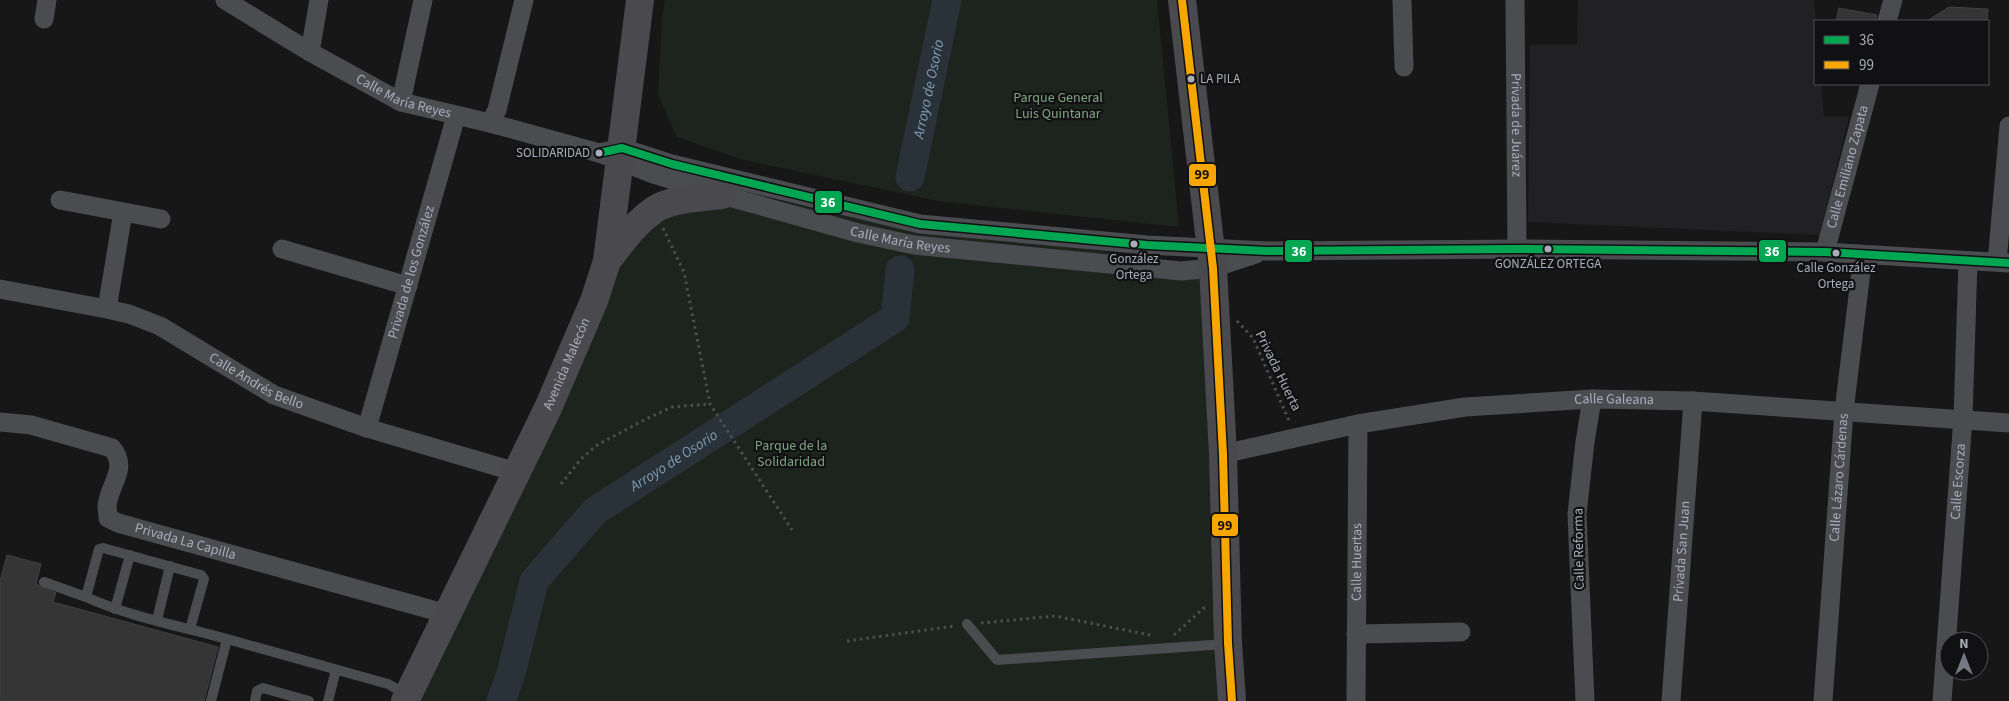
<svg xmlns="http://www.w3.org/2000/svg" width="2009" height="701" font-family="'Source Sans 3',sans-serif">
	<rect width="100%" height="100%" fill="#171717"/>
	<path fill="#212123" d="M 1578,0 L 1814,0 L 1816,21 L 1815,84 L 1821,84 L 1824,117 L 1849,117 L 1820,235 L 1528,222 L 1530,45 L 1577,45 Z"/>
	<path fill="#1d241e" d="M 665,0 L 1157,0 L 1179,227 L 938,201 L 740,159 L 677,137 L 658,95 L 662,18 Z
		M 710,192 L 1213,268 L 1227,701 L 408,701 L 607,261 L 655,209 Z"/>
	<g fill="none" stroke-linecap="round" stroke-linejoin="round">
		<g stroke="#2a3239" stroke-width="29">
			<path id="s1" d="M 910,177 L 947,0"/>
			<path id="s2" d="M 501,701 L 512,670 L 534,581 L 595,511 L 895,318 L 900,270"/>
		</g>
	</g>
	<path fill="#353536" stroke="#3f4043" d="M 1949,7 L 1988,9 L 1987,21 L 1927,21 Z
		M 1839,8 L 1877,15 L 1876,21 L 1836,21 Z
		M 7,555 L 41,564 L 36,584 L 56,593 L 53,602 L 218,647 L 204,701 L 0,701 L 0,581 Z"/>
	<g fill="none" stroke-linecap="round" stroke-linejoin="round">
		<path stroke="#4d4e52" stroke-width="3" stroke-dasharray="2.5 4" stroke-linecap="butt" d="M 663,228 L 684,272 L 710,404 L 792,530
			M 1237,321 L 1253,338 L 1290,423
			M 561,484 L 581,459 L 597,445 L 646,419 L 672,407 L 710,404
			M 981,623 L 1055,616 L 1150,635
			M 1174,635 L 1207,605
			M 847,641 L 955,626"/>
		<path stroke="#4b4c50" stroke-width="10" d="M 44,582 L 86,597
			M 115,609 L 130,555
			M 157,620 L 170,566
			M 967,624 L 997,660 L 1226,644
			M 190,629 L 204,579 L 201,575 L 103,548 L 99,549 L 86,597 C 130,617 180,626 227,639
			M 211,701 L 227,639 L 388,684 L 406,694
			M 255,701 L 257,691 L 263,688 L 309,701
			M 328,701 L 336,670"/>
		<g stroke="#4b4c50" stroke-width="19">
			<path id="s3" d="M 225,0 L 310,52 L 401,102 L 490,123 L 599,153 L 653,174 L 722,195 L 858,233 L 914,245 L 1181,271 L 1213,268 L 1256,254"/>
			<path d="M 1402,0 L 1404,67"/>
			<path id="s4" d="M 1515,0 L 1517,249"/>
			<path d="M 44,19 L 47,0"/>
			<path d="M 1887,21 L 1893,0"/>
			<path d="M 310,52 L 319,0"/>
			<path d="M 401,102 L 423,0"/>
			<path d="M 490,123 L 497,110 L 524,0"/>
			<path d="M 599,153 L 622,148 L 672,164 L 920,224 L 1147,245 L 1267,251 L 1517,249 L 1825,252 L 2009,263"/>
			<path d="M 60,200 L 161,219"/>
			<path d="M 282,249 L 408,286"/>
			<path id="s5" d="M 1825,252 L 1870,84"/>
			<path d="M 1997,262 L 2009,126"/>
			<path id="s6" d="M 0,289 L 107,309 L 129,314 L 160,326 L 274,395 L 367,428 L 516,472"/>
			<path d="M 107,309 L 123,212"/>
			<path id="s7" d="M 0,422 L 31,425 L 112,448 C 129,469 109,484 107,506 C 107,509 108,514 108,518 L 118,523 L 447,614"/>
			<path id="s8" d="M 367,428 L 456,116"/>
			<path id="s9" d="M 1223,454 L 1358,424 L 1465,407 L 1592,399 L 1693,401 L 2009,423"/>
			<path d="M 1356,634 L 1461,632"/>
			<path id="s10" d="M 1356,701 L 1358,424"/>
			<path d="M 1585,701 L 1577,514 L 1585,442 L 1592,399"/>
			<path id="s11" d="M 1671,701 L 1693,401"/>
			<path id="s12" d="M 1823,701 L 1844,411 L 1863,255"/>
			<path id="s13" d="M 1942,701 L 1963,418 L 1968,261"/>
		</g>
		<g stroke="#4a4a4e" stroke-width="28">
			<path d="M 1182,0 L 1213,268 L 1223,454 L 1228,643 L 1232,701"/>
			<path d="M 607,261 C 621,243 635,223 654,210 C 671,198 701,198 722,195"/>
			<path id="s14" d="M 405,701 L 548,408 L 594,301 L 607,261 L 640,0"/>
		</g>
		<defs>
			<path id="bus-1" d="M 599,153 L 622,148 L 672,164 L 920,224 L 1147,245 L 1267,251 L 1517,249 L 1825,252 L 2009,263"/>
			<path id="bus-2" d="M 1182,0 L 1213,268 L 1223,454 L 1228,643 L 1232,701"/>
		</defs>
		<use href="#bus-1" stroke="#111113" stroke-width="11"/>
		<use href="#bus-2" stroke="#111113" stroke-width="11"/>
		<use href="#bus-1" stroke="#00a651" stroke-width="8"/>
		<use href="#bus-2" stroke="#f7a600" stroke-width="8"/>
	</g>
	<g fill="#a8adb8" stroke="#111113" stroke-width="2">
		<circle cx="1191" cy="79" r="4.5"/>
		<circle cx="599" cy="153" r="4.5"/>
		<circle cx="1134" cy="244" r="4.5"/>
		<circle cx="1548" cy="249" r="4.5"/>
		<circle cx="1836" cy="253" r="4.5"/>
	</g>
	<g text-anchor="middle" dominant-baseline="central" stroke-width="4.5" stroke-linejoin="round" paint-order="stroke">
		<g font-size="13" fill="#a8adb8" stroke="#111113">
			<text x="1200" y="79" text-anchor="start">LA PILA</text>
			<text x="590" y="153" text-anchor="end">SOLIDARIDAD</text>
			<text x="1134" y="259">González<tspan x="1134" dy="16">Ortega</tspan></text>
			<text x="1548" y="264">GONZÁLEZ ORTEGA</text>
			<text x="1836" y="268">Calle González<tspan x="1836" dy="16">Ortega</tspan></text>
		</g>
		<g font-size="14" fill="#a8adb8" stroke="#111113">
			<text stroke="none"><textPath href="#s3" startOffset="204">Calle María Reyes</textPath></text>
			<text stroke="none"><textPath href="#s4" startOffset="125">Privada de Juárez</textPath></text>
			<text stroke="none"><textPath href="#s5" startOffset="88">Calle Emiliano Zapata</textPath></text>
			<text stroke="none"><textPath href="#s3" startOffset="722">Calle María Reyes</textPath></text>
			<text stroke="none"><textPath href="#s8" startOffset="162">Privada de los González</textPath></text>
			<text stroke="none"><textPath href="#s14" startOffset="374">Avenida Malecón</textPath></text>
			<text transform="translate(1278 371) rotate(64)">Privada Huerta</text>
			<text stroke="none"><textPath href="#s6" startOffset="276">Calle Andrés Bello</textPath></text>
			<text stroke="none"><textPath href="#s9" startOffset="396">Calle Galeana</textPath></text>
			<text stroke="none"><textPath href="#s12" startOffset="224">Calle Lázaro Cárdenas</textPath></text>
			<text stroke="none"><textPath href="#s13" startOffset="220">Calle Escorza</textPath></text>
			<text stroke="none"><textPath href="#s7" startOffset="270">Privada La Capilla</textPath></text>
			<text transform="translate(1579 549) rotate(-91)">Calle Reforma</text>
			<text stroke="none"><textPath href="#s11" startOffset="150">Privada San Juan</textPath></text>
			<text stroke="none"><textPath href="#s10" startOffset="139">Calle Huertas</textPath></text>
		</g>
		<g font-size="14" fill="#7fa381" stroke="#111113">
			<text x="1058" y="98">Parque General<tspan x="1058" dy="16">Luis Quintanar</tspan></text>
			<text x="791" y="446">Parque de la<tspan x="791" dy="16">Solidaridad</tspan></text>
		</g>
		<g font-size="15" font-style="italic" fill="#7f9bb3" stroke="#111113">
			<text stroke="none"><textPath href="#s1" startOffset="90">Arroyo de Osorio</textPath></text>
			<text stroke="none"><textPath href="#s2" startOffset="311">Arroyo de Osorio</textPath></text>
		</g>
	</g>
	<g stroke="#111113" stroke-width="2">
		<rect x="1188" y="163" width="29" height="24" rx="5" fill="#f7a600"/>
		<rect x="814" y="190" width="29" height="24" rx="5" fill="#00a651"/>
		<rect x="1284" y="239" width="29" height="24" rx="5" fill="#00a651"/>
		<rect x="1758" y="239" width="29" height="24" rx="5" fill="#00a651"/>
		<rect x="1211" y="513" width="28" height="24" rx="5" fill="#f7a600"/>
	</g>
	<g font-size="14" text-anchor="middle" font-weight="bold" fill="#fff">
		<text x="828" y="207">36</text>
		<text x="1299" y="256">36</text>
		<text x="1772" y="256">36</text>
	</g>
	<g font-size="14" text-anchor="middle" font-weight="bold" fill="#111">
		<text x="1202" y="179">99</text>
		<text x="1225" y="530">99</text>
	</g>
	<rect x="1814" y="20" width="175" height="65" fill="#111113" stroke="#4d4f55"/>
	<rect x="1824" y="36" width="25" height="8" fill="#00a651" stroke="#4d4f55"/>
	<text x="1859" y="45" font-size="15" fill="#a8adb8">36</text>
	<rect x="1824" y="61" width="25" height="8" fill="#f7a600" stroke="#4d4f55"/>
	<text x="1859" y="70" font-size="15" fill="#a8adb8">99</text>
	<g transform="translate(1964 656)"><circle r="24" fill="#111113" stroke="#4d4f55"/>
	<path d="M0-4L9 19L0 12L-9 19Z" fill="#757880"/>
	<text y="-8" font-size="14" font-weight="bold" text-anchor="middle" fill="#a8adb8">N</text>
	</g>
</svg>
